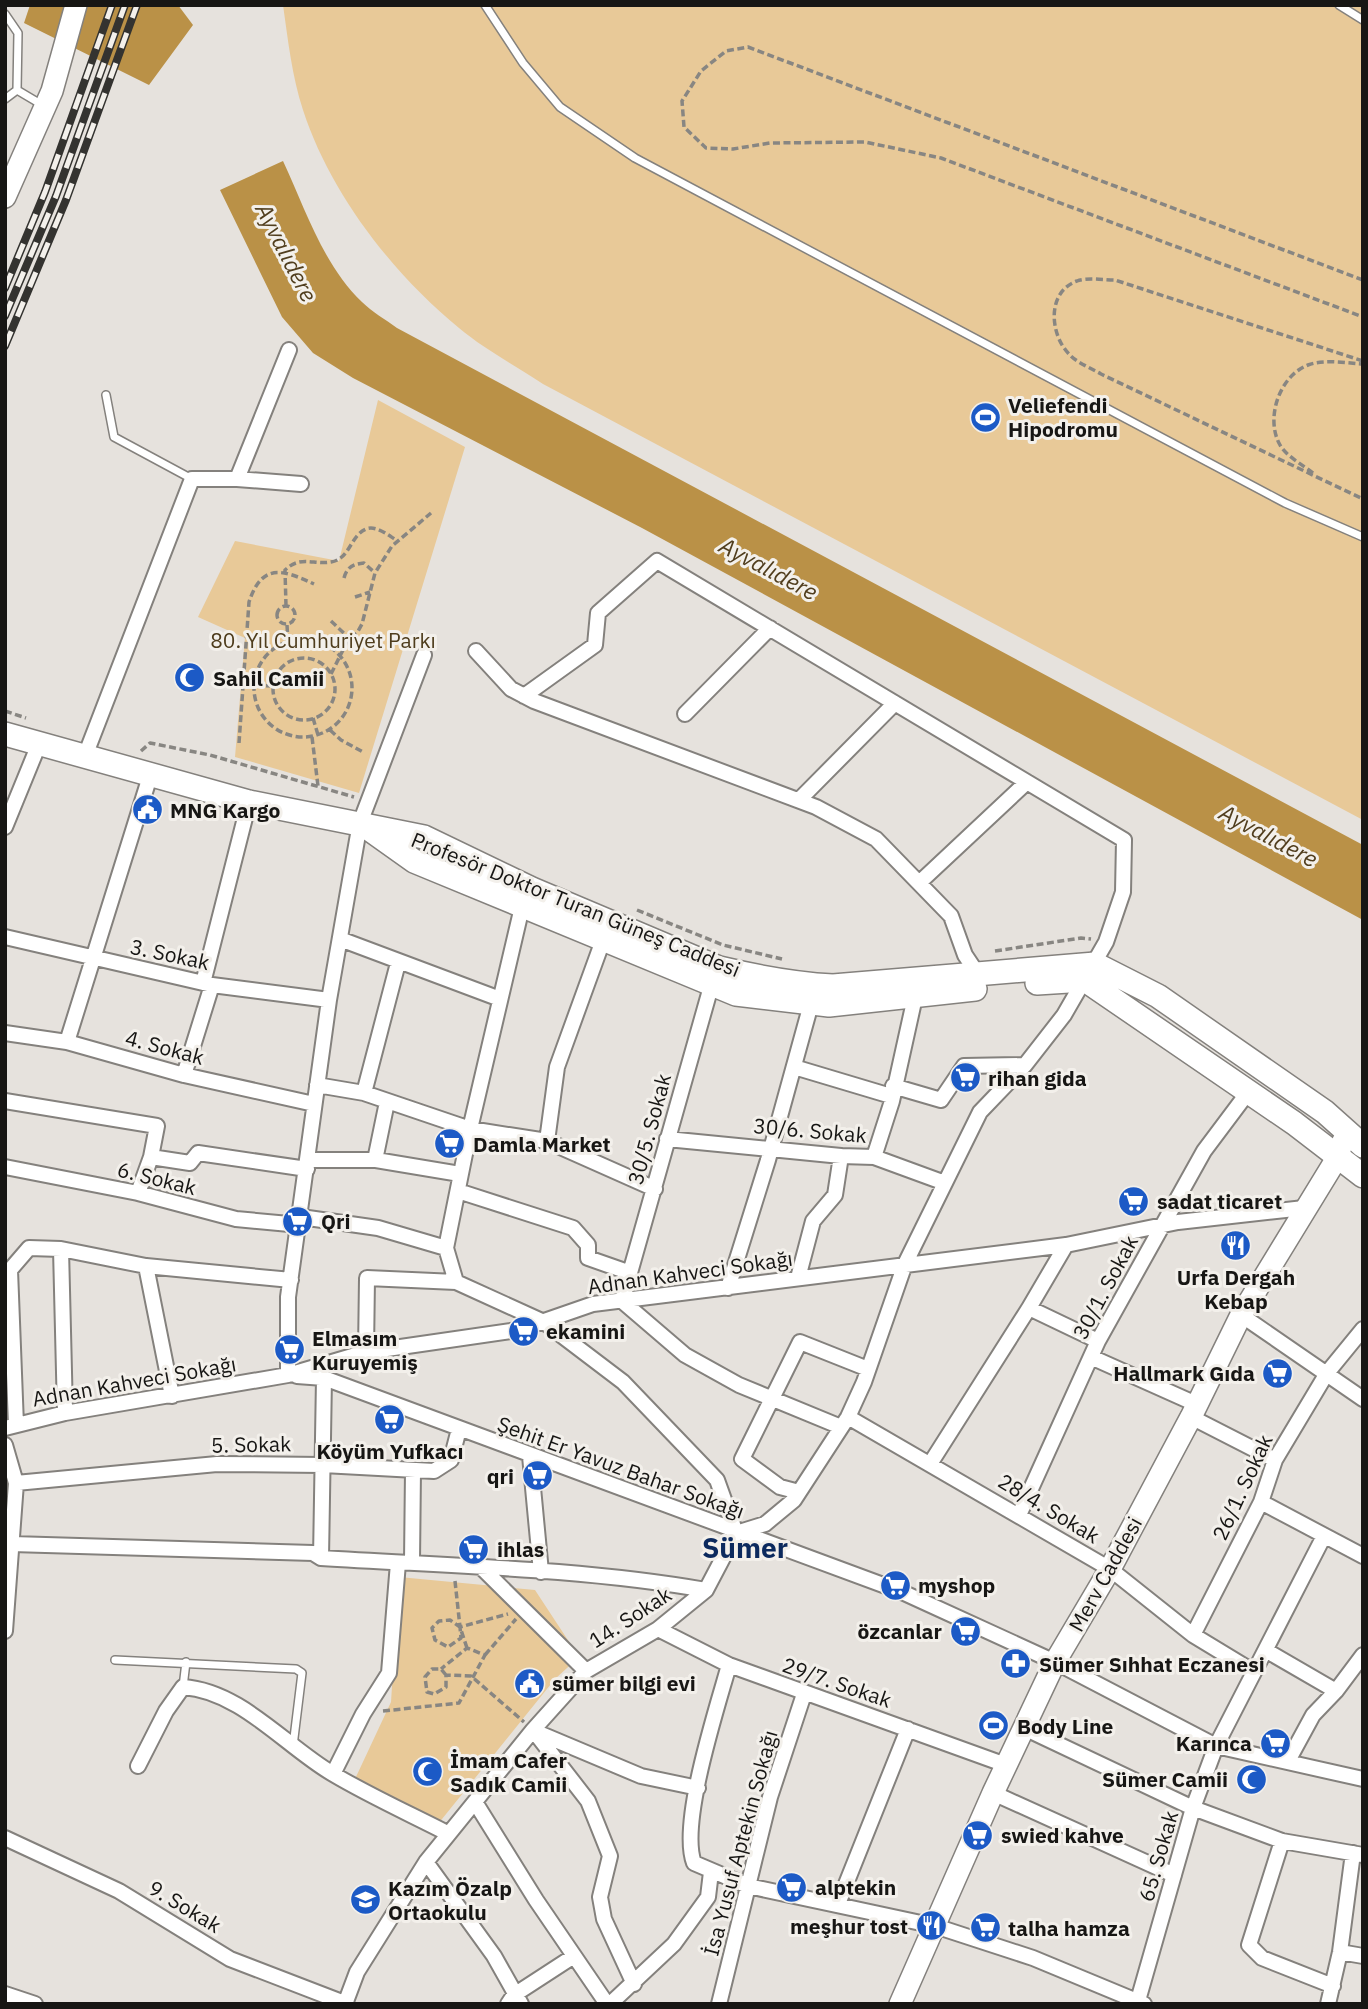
<svg xmlns="http://www.w3.org/2000/svg" width="1368" height="2009" font-family="'IBM Plex Sans',sans-serif">
	<rect width="100%" height="100%" fill="#e6e2dd"/>
	<path fill="#e8c998" d="M 283,5 L 1363,5 L 1363,820 L 543,384 C 516,366 484,349 459,328 C 392,273 330,193 303,110 C 292,77 288,40 283,5 Z
		M 378,400 L 465,447 L 359,793 L 235,757 L 245,638 L 198,617 L 235,541 L 339,561 Z
		M 399,1577 L 535,1590 L 579,1657 L 555,1679 L 438,1824 L 355,1779 L 391,1702 Z"/>
	<path fill="#ba9147" d="M 30,5 L 178,5 L 193,25 L 149,85 L 24,23 Z
		M 283,161 C 305,208 323,265 362,302 C 372,312 385,319 397,328 L 1363,845 L 1363,920 L 642,528 L 353,378 L 313,353 L 282,317 L 220,190 Z"/>
	<g fill="none" stroke-linecap="round" stroke-linejoin="round">
		<defs>
			<path id="lane" d="M 485,5 L 523,63 L 560,107 L 635,158 L 1285,503 L 1363,537
				M 1339,5 L 1363,20
				M 5,14 L 18,33 L 17,90 L 44,106
				M 5,99 L 17,90
				M 106,395 L 114,437 L 192,479
				M 115,1660 L 296,1669 L 302,1673 L 293,1746
				M 183,1687 L 186,1662"/>
			<path id="street" d="M 237,479 L 301,484
				M 476,651 L 511,689 L 534,701 L 816,807 L 876,839 L 951,916 L 965,955 L 977,973
				M 524,696 L 595,645 L 598,613 L 657,561 L 1124,840 L 1123,892 L 1106,942 L 1064,1015 L 1025,1065 L 980,1112 L 905,1264 L 864,1382 L 848,1417 L 794,1500 L 765,1524 L 736,1533
				M 685,714 L 770,628
				M 85,756 L 192,479 L 237,479 L 289,350
				M 799,800 L 895,703
				M 5,827 L 39,744
				M 919,883 L 1027,782
				M 522,907 L 470,1129 L 446,1248 L 456,1282 L 544,1322 L 623,1382 L 717,1480 L 736,1533
				M 5,937 L 212,985 L 329,1000
				M 340,939 L 500,999
				M 398,963 L 364,1093 L 470,1129 L 547,1141 L 655,1189
				M 714,976 L 622,1301 L 685,1355 L 739,1385 L 841,1427
				M 203,983 L 249,802
				M 5,1033 L 67,1042 L 184,1075 L 314,1104
				M 67,1042 L 151,773
				M 794,1067 L 891,1096
				M 184,1075 L 212,985
				M 317,1085 L 364,1093
				M 893,1086 L 941,1100 L 964,1066 L 1025,1065
				M 5,1101 L 157,1126 L 151,1157 L 138,1193
				M 667,1139 L 841,1156 L 874,1157 L 945,1183
				M 547,1141 L 557,1067 L 606,932
				M 151,1157 L 190,1163 L 198,1153 L 307,1169
				M 874,1157 L 892,1101 L 915,997
				M 308,1160 L 376,1160 L 460,1174
				M 375,1160 L 387,1102
				M 5,1167 L 138,1193 L 236,1219 L 300,1225
				M 458,1191 L 573,1228 L 588,1245 L 588,1258 L 628,1272
				M 301,1217 L 378,1228 L 446,1248
				M 1066,1245 L 1029,1308 L 1098,1341
				M 61,1249 L 65,1413
				M 146,1266 L 172,1396
				M 798,1278 L 813,1221 L 835,1195 L 841,1156
				M 728,1288 L 768,1160 L 811,1004
				M 1241,1315 L 1363,1399
				M 366,1352 L 367,1278 L 456,1282
				M 1091,1357 L 1196,1404
				M 288,1375 L 288,1297 L 329,1000 L 360,823 L 424,655
				M 297,1376 L 324,1378 L 902,1592 L 1055,1662 L 1216,1746 L 1363,1779
				M 848,1417 L 1110,1569 L 1193,1635 L 1254,1672
				M 1191,1417 L 1275,1460
				M 16,1425 L 10,1270 L 29,1248 L 61,1249 L 146,1266 L 291,1280
				M 5,1428 L 65,1413 L 288,1375 L 366,1352 L 518,1330 L 593,1304 L 1066,1245 L 1178,1222 L 1304,1208
				M 5,1445 L 16,1483 L 5,1631
				M 530,1456 L 541,1572
				M 930,1464 L 1029,1308
				M 16,1483 L 217,1464 L 323,1465 L 434,1471 L 451,1460 L 459,1429
				M 799,1492 L 780,1487 L 742,1459 L 800,1342 L 868,1369
				M 1261,1502 L 1363,1556
				M 1019,1515 L 1098,1341 L 1204,1151 L 1249,1091
				M 12,1544 L 313,1553 L 321,1558 C 450,1566 579,1568 706,1590
				M 321,1558 L 324,1378
				M 412,1562 L 413,1470
				M 480,1566 L 586,1671
				M 658,1629 L 729,1665 L 1006,1765
				M 1193,1635 L 1261,1502 L 1275,1460 L 1327,1373 L 1363,1329
				M 1267,1651 L 1336,1691
				M 729,1665 C 717,1708 679,1824 694,1863 L 748,1886 L 935,1926 L 1033,1958 L 1144,2004
				M 1024,1728 L 1193,1808 L 1282,1841 L 1363,1855
				M 533,1730 L 588,1801 L 610,1856 L 600,1897 L 604,1919 L 634,1984
				M 534,1731 L 641,1776 L 698,1788
				M 1288,1761 L 1313,1715 L 1336,1691 L 1363,1655
				M 138,1766 L 166,1711 L 183,1687 C 241,1691 285,1746 333,1774 C 370,1796 410,1814 447,1833
				M 333,1774 L 363,1714 L 389,1673 L 398,1563
				M 993,1793 L 1174,1875
				M 475,1802 L 536,1900 L 607,2004
				M 5,1838 L 119,1891 L 230,1959 L 347,2004
				M 1282,1841 L 1249,1945 L 1262,1958 L 1333,1986
				M 426,1862 L 494,1956 L 521,2004
				M 838,1904 L 908,1729
				M 1340,1952 L 1363,1956
				M 5,1994 L 35,2004
				M 345,2004 L 357,1972 L 426,1862 L 533,1730 L 586,1671 L 658,1629 L 706,1590 L 736,1533
				M 508,2004 L 514,1995 L 574,1956
				M 610,2004 L 674,1944 L 708,1897 L 711,1872
				M 719,2004 L 770,1797 L 804,1694
				M 1137,2004 L 1193,1808 L 1216,1746 L 1324,1536
				M 1328,2004 L 1340,1952 L 1353,1853"/>
			<path id="secondary" d="M 5,197 L 52,91 L 76,5
				M 900,2004 L 993,1793 L 1055,1662 L 1110,1569 L 1191,1417 L 1241,1315 L 1337,1158 L 1343,1141"/>
			<path id="primary" d="M 5,734 L 249,802 L 424,837 L 532,889 L 719,968 C 757,977 794,984 833,986 L 1095,964 L 1158,996 L 1325,1112 L 1363,1146
				M 369,829 L 414,861 L 736,994 L 829,1005 L 975,989
				M 1037,983 L 1085,980 L 1294,1123 L 1363,1176"/>
		</defs>
		<use href="#lane" stroke="#84817d" stroke-width="10"/>
		<use href="#street" stroke="#84817d" stroke-width="18"/>
		<use href="#secondary" stroke="#84817d" stroke-width="24"/>
		<use href="#primary" stroke="#84817d" stroke-width="26"/>
		<path stroke="#888682" stroke-width="3.5" stroke-dasharray="7 3.5" stroke-linecap="butt" d="M 1363,280 L 748,47 L 726,51 L 701,71 L 682,101 L 684,127 L 706,148 L 733,149 L 770,143 L 865,142 L 941,158 L 1363,317
			M 1363,361 L 1115,280 C 1104,280 1087,277 1077,281 C 1046,292 1050,335 1069,354 C 1077,363 1091,368 1101,374 L 1363,499
			M 1313,473 C 1303,465 1286,456 1280,445 C 1265,419 1279,376 1308,365 C 1324,359 1345,363 1363,364
			M 344,578 C 347,567 353,564 364,563 L 375,573
			M 355,597 L 370,592
			M277 615a9 9 0 1 1 18 0a9 9 0 1 1-18 0Z
			M 286,606 L 285,570 C 301,555 313,565 331,562 C 350,559 350,536 366,529 C 376,525 388,535 396,540
			M 331,621 L 349,638
			M 287,625 L 288,642
			M254 688a49 49 0 1 1 98 0a49 49 0 1 1-98 0Z
			M273 689a31 31 0 1 1 62 0a31 31 0 1 1-62 0Z
			M 331,674 L 349,638 L 357,633 L 362,624 L 375,573 L 392,546 L 431,513
			M 245,685 L 274,686
			M 5,711 L 26,718
			M 313,718 L 318,735
			M 330,730 L 341,740 L 363,752
			M 312,737 L 318,786
			M 239,743 L 249,602 C 262,563 282,569 314,584
			M 141,751 L 150,743 L 210,755 L 354,797
			M 637,910 L 723,945 L 782,959
			M 995,951 L 1081,938 L 1091,939
			M 455,1581 L 460,1627
			M 467,1648 L 460,1627 L 450,1620 L 439,1621 L 432,1628 L 435,1640 L 448,1647 L 461,1638 L 460,1627 L 508,1614
			M 485,1655 L 516,1619
			M 446,1675 L 441,1669 L 432,1669 L 425,1677 L 427,1692 L 434,1694 L 446,1687 L 446,1675 L 471,1676 L 524,1722
			M 383,1711 L 459,1703 L 485,1655 L 467,1648 L 441,1669"/>
		<use href="#lane" stroke="#fff" stroke-width="7"/>
		<use href="#street" stroke="#fff" stroke-width="14"/>
		<use href="#secondary" stroke="#fff" stroke-width="21"/>
		<use href="#primary" stroke="#fff" stroke-width="23"/>
		<defs>
			<path id="rail" d="M 5,288 L 45,192 L 112,5
				M 5,316 L 56,196 L 125,5
				M 5,346 L 66,200 L 137,5"/>
		</defs>
		<use href="#rail" stroke="#343330" stroke-width="8"/>
		<use href="#rail" stroke="#f3f0eb" stroke-width="5" stroke-dasharray="16" stroke-linecap="butt"/>
	</g>
	<defs>
		<symbol id="stadium-disc" viewBox="-11 -11 22 22"><circle r="9.5" fill="#1c5ac6" stroke="#f3f0eb"/><path d="M0-5a6.5 5 0 1 0 0 10a6.5 5 0 1 0 0-10ZM-3.5-1.8h7v3.6h-7Z" fill="#fff"/></symbol>
		<symbol id="mosque-disc" viewBox="-11 -11 22 22"><circle r="9.5" fill="#1c5ac6" stroke="#f3f0eb"/><path d="M3.5-4.9A6 6 0 1 0 3.5 4.9A5 5 0 1 1 3.5-4.9Z" fill="#fff"/></symbol>
		<symbol id="civic-disc" viewBox="-11 -11 22 22"><circle r="9.5" fill="#1c5ac6" stroke="#f3f0eb"/><path d="M-.6-6.5H3V-4.5H.6V-3L4-1V1h2V6H-6V1h2V-1L-.6-3ZM-1.2 2.5V6h2.4V2.5Z" fill="#fff"/></symbol>
		<symbol id="supermarket-disc" viewBox="-11 -11 22 22"><circle r="9.5" fill="#1c5ac6" stroke="#f3f0eb"/><path d="M-6-5.5h2.5l.6 2H6L4.5 2H-2.5L-4.4-4H-6ZM-1.5 3.2a1.3 1.3 0 1 0 .1 0ZM3 3.2a1.3 1.3 0 1 0 .1 0Z" fill="#fff"/></symbol>
		<symbol id="restaurant-disc" viewBox="-11 -11 22 22"><circle r="9.5" fill="#1c5ac6" stroke="#f3f0eb"/><path d="M-5-6h1v4h1v-4h1v4h1v-4h1v5L-1.5 .5V6h-2V.5L-5-1ZM5-6V6H3V1.5H1.5Q1.5-4 5-6Z" fill="#fff"/></symbol>
		<symbol id="pharmacy-disc" viewBox="-11 -11 22 22"><circle r="9.5" fill="#1c5ac6" stroke="#f3f0eb"/><path d="M-2-6h4v4h4v4h-4v4h-4v-4h-4v-4h4Z" fill="#fff"/></symbol>
		<symbol id="school-disc" viewBox="-11 -11 22 22"><circle r="9.5" fill="#1c5ac6" stroke="#f3f0eb"/><path d="M0-5L7-2L0 1L-7-2ZM-4 1L0 2.5L4 1V4Q0 6-4 4Z" fill="#fff"/></symbol>
	</defs>
	<g fill-rule="evenodd">
		<use href="#stadium-disc" x="968" y="400" width="35" height="35"/>
		<use href="#mosque-disc" x="172" y="660" width="35" height="35"/>
		<use href="#civic-disc" x="130" y="792" width="35" height="35"/>
		<use href="#supermarket-disc" x="948" y="1060" width="35" height="35"/>
		<use href="#supermarket-disc" x="432" y="1126" width="35" height="35"/>
		<use href="#supermarket-disc" x="1116" y="1184" width="35" height="35"/>
		<use href="#supermarket-disc" x="280" y="1204" width="35" height="35"/>
		<use href="#restaurant-disc" x="1218" y="1228" width="35" height="35"/>
		<use href="#supermarket-disc" x="506" y="1314" width="35" height="35"/>
		<use href="#supermarket-disc" x="272" y="1332" width="35" height="35"/>
		<use href="#supermarket-disc" x="1260" y="1356" width="35" height="35"/>
		<use href="#supermarket-disc" x="372" y="1402" width="35" height="35"/>
		<use href="#supermarket-disc" x="520" y="1458" width="35" height="35"/>
		<use href="#supermarket-disc" x="456" y="1532" width="35" height="35"/>
		<use href="#supermarket-disc" x="878" y="1568" width="35" height="35"/>
		<use href="#supermarket-disc" x="948" y="1614" width="35" height="35"/>
		<use href="#pharmacy-disc" x="998" y="1646" width="35" height="35"/>
		<use href="#civic-disc" x="512" y="1666" width="35" height="35"/>
		<use href="#stadium-disc" x="976" y="1708" width="35" height="35"/>
		<use href="#supermarket-disc" x="1258" y="1726" width="35" height="35"/>
		<use href="#mosque-disc" x="410" y="1754" width="35" height="35"/>
		<use href="#mosque-disc" x="1234" y="1762" width="35" height="35"/>
		<use href="#supermarket-disc" x="960" y="1818" width="35" height="35"/>
		<use href="#supermarket-disc" x="774" y="1870" width="35" height="35"/>
		<use href="#school-disc" x="348" y="1882" width="35" height="35"/>
		<use href="#restaurant-disc" x="914" y="1908" width="35" height="35"/>
		<use href="#supermarket-disc" x="968" y="1910" width="35" height="35"/>
	</g>
	<g text-anchor="middle" dominant-baseline="central" stroke-width="6" stroke-linejoin="round" paint-order="stroke">
		<g font-size="21" font-weight="bold" fill="#171614" stroke="#f3f0eb" text-anchor="start">
			<text x="1008" y="405">Veliefendi<tspan x="1008" dy="24">Hipodromu</tspan></text>
			<text x="213" y="678">Sahil Camii</text>
			<text x="170" y="810">MNG Kargo</text>
			<text x="988" y="1078">rihan gida</text>
			<text x="473" y="1144">Damla Market</text>
			<text x="1157" y="1201">sadat ticaret</text>
			<text x="321" y="1221">Qri</text>
			<text x="1236" y="1277" text-anchor="middle">Urfa Dergah<tspan x="1236" dy="24">Kebap</tspan></text>
			<text x="546" y="1331">ekamini</text>
			<text x="312" y="1338">Elmasım<tspan x="312" dy="24">Kuruyemiş</tspan></text>
			<text x="1255" y="1373" text-anchor="end">Hallmark Gıda</text>
			<text x="390" y="1451" text-anchor="middle">Köyüm Yufkacı</text>
			<text x="514" y="1476" text-anchor="end">qri</text>
			<text x="497" y="1549">ihlas</text>
			<text x="918" y="1585">myshop</text>
			<text x="942" y="1631" text-anchor="end">özcanlar</text>
			<text x="1039" y="1664">Sümer Sıhhat Eczanesi</text>
			<text x="552" y="1683">sümer bilgi evi</text>
			<text x="1017" y="1726">Body Line</text>
			<text x="1252" y="1743" text-anchor="end">Karınca</text>
			<text x="450" y="1760">İmam Cafer<tspan x="450" dy="24">Sadık Camii</tspan></text>
			<text x="1228" y="1779" text-anchor="end">Sümer Camii</text>
			<text x="1001" y="1835">swied kahve</text>
			<text x="815" y="1887">alptekin</text>
			<text x="388" y="1888">Kazım Özalp<tspan x="388" dy="24">Ortaokulu</tspan></text>
			<text x="908" y="1926" text-anchor="end">meşhur tost</text>
			<text x="1008" y="1928">talha hamza</text>
		</g>
		<g font-size="21" fill="#4f3d1d" stroke="#f3f0eb">
			<text x="323" y="640">80. Yıl Cumhuriyet Parkı</text>
		</g>
		<g font-size="21" fill="#171614" stroke="#f3f0eb">
			<text transform="translate(576 904) rotate(22)">Profesör Doktor Turan Güneş Caddesi</text>
			<text transform="translate(170 954) rotate(12)">3. Sokak</text>
			<text transform="translate(165 1047) rotate(15)">4. Sokak</text>
			<text transform="translate(649 1129) rotate(-75)">30/5. Sokak</text>
			<text transform="translate(810 1130) rotate(5)">30/6. Sokak</text>
			<text transform="translate(157 1178) rotate(14)">6. Sokak</text>
			<text transform="translate(690 1272) rotate(-8)">Adnan Kahveci Sokağı</text>
			<text transform="translate(1105 1287) rotate(-62)">30/1. Sokak</text>
			<text transform="translate(134 1381) rotate(-10)">Adnan Kahveci Sokağı</text>
			<text transform="translate(251 1444) rotate(-1)">5. Sokak</text>
			<text transform="translate(621 1467) rotate(20)">Şehit Er Yavuz Bahar Sokağı</text>
			<text transform="translate(1242 1487) rotate(-65)">26/1. Sokak</text>
			<text transform="translate(1049 1508) rotate(31)">28/4. Sokak</text>
			<text transform="translate(1105 1574) rotate(-61)">Merv Caddesi</text>
			<text transform="translate(630 1617) rotate(-33)">14. Sokak</text>
			<text transform="translate(837 1682) rotate(19)">29/7. Sokak</text>
			<text transform="translate(740 1843) rotate(-75)">İsa Yusuf Aptekin Sokağı</text>
			<text transform="translate(1158 1856) rotate(-74)">65. Sokak</text>
			<text transform="translate(185 1906) rotate(31)">9. Sokak</text>
		</g>
		<g font-size="23" font-style="italic" fill="#513e1e" stroke="#f3f0eb">
			<text transform="translate(287 252) rotate(63)">Ayvalıdere</text>
			<text transform="translate(769 568) rotate(28)">Ayvalıdere</text>
			<text transform="translate(1269 835) rotate(28)">Ayvalıdere</text>
		</g>
		<g font-size="28" font-weight="bold" fill="#0c2a5e" stroke="#f3f0eb">
			<text x="745" y="1547">Sümer</text>
		</g>
	</g>
	<rect width="1368" height="2009" fill="none" stroke="#171614" stroke-width="14"/>
</svg>
